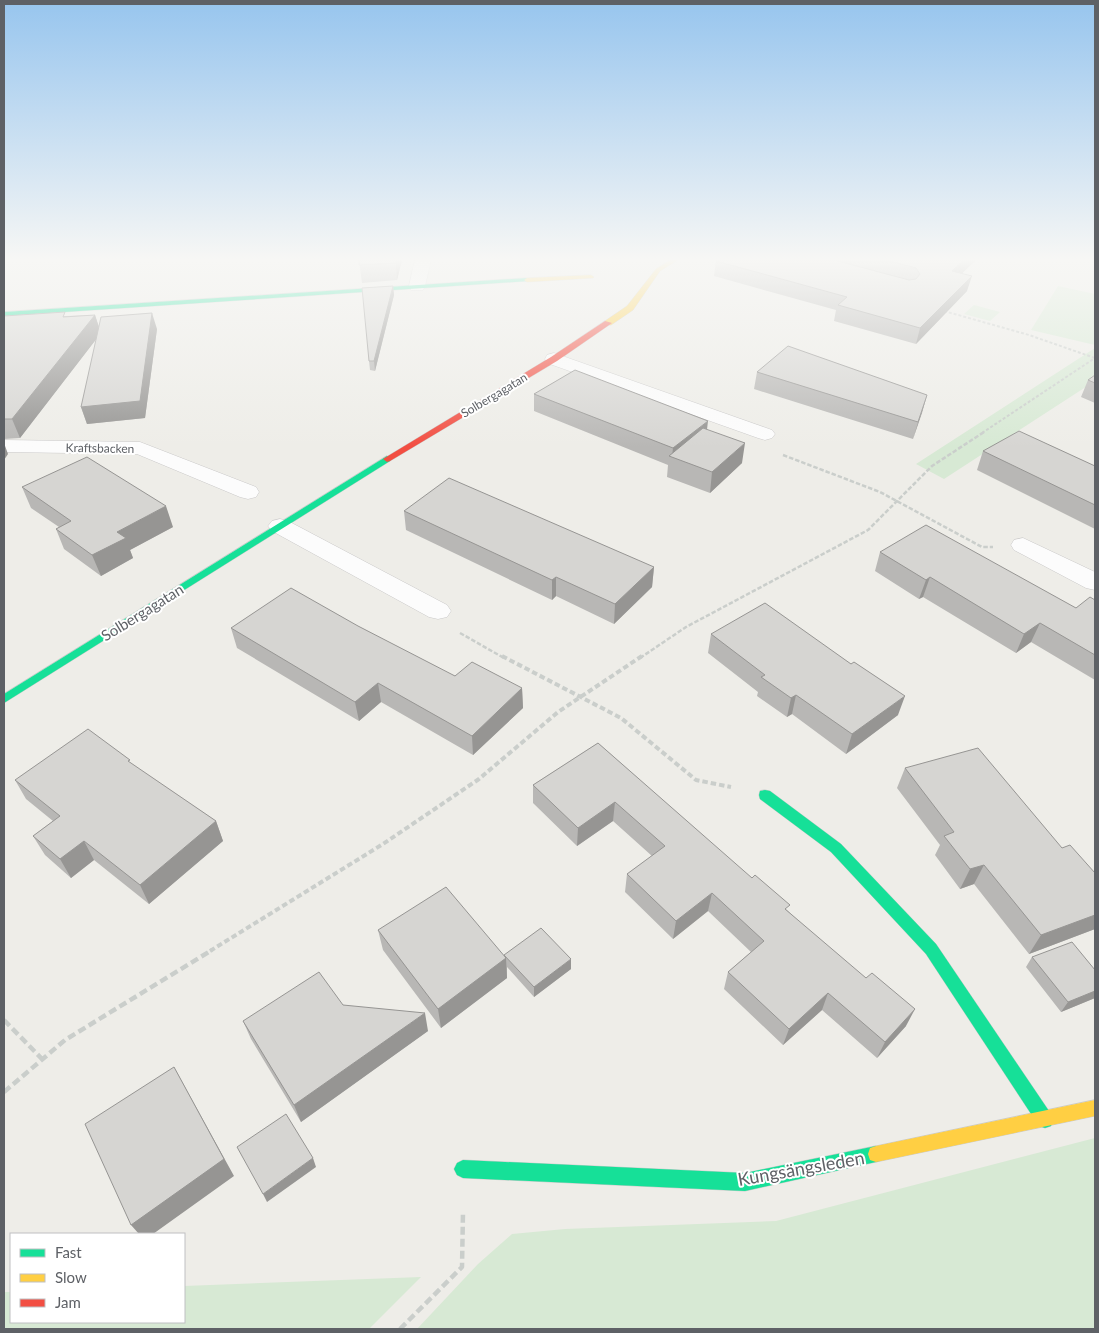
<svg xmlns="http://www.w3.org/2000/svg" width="1099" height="1333" font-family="Lato,sans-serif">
	<rect width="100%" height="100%" fill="#eeede8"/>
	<path fill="#d7e9d4" d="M 1058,286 L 1095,294 L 1095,345 L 1031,330 Z
		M 974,305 L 1000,312 L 990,321 L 964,314 Z
		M 1095,348 L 1095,381 L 944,479 L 916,464 Z
		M 1095,1138 L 1095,1329 L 417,1329 L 478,1264 L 512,1234 L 565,1229 L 776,1221 Z
		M 421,1277 L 369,1329 L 4,1329 L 4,1292 L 11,1292 L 11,1322 L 184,1322 L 184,1286 Z"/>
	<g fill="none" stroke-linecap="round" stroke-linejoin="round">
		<defs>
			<path id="street" d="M 415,260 L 431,260 L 425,286 L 423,290 L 411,290 L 409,286 Z
				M 554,353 L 772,430 L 775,434 L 772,438 L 765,440 L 758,438 L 547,363 L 545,359 L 547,355 Z
				M 4,440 L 140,442 L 256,487 L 259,492 L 256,497 L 248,499 L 240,497 L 137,454 L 4,452 Z
				M 280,519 L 288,521 L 447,605 L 451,611 L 447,617 L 438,619 L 429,617 L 272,531 L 268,526 L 272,521 Z
				M 1023,538 L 1095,572 L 1095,590 L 1086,588 L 1014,550 L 1011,545 L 1014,540 Z"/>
			<path id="fast" d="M 527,278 L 530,280 L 529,281 L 4,316 L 4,312 Z
				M 387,456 L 391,459 L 390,461 L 4,703 L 4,694 Z
				M 765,790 L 770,791 L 841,844 L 936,944 L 1051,1114 L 1053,1120 L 1051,1126 L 1045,1128 L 1039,1126 L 926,954 L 831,852 L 760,799 L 759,795 L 760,791 Z
				M 876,1146 L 882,1148 L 884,1154 L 882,1160 L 876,1162 L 745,1191 L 463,1178 L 457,1175 L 454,1169 L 457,1163 L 463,1160 L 745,1173 Z"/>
			<path id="slow" d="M 670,260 L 678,260 L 660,271 L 633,310 L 611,325 L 605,325 L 605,321 L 627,306 L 656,269 Z
				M 591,275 L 594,277 L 593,278 L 527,282 L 524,280 L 527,278 Z
				M 1095,1100 L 1095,1116 L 876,1162 L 870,1160 L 868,1154 L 870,1148 L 876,1146 Z"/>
			<path id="jam" d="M 605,321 L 612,323 L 557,361 L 390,461 L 387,462 L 383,459 L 551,357 Z"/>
		</defs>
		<use href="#street" stroke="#cac9c9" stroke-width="1"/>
		<use href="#fast" stroke="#cacbca" stroke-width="1"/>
		<use href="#slow" stroke="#cacbca" stroke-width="1"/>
		<use href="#jam" stroke="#cacbca" stroke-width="1"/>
		<path stroke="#cacecb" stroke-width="2" stroke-dasharray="3 2" stroke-linecap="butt" d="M 944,311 L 1029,335 L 1095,358
			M 982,433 L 1095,358"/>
		<path stroke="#cacecb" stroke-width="2.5" stroke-dasharray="4.5 2" stroke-linecap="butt" d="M 783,455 L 880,492 L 982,547 L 993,547
			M 460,633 L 504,658
			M 640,658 L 686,627 L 868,530 L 932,466 L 984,432"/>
		<path stroke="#cacecb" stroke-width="4" stroke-dasharray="5.5 3" stroke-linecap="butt" d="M 502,656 L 621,718 L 696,780 L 731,787
			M 210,951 L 383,844 L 479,779 L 558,712 L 642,656"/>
		<path stroke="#cacecb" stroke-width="4.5" stroke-dasharray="8 4" stroke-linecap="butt" d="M 4,1020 L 42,1059
			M 4,1092 L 65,1040 L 212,950
			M 400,1329 L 462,1267 L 463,1212"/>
		<use href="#street" fill="#fcfcfc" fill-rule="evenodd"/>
		<use href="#fast" fill="#16e098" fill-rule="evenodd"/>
		<use href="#slow" fill="#ffcf43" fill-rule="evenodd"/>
		<use href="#jam" fill="#f24e42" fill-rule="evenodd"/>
	</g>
	<path fill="#b8b7b5" d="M 359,260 L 402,260 L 397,280 L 362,283 Z
		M 716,260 L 976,260 L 962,273 L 967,291 L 916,344 L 834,321 L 836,310 L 714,276 L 716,261 Z
		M 393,286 L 394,295 L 375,371 L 370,370 L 369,361 Z
		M 95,315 L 99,328 L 157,329 L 145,418 L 87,424 L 81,407 L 97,338 L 20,438 L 4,439 L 4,316 L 66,316 Z
		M 757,372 L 927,395 L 913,439 L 754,389 Z
		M 1095,375 L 1095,403 L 1081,397 L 1088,380 Z
		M 534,394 L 707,429 L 742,463 L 710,493 L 667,477 L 668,465 L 534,411 Z
		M 983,451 L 1095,466 L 1095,529 L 977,470 Z
		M 22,487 L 173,527 L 130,550 L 133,558 L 101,576 L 64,549 L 56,529 L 59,527 L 31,508 Z
		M 404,511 L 654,567 L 652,587 L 614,624 L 556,596 L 552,600 L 406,530 Z
		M 880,552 L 1076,608 L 1095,600 L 1095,680 L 1031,642 L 1016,653 L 923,597 L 919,599 L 875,571 Z
		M 231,628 L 455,676 L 522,688 L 523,708 L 473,755 L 381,702 L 359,721 L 237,648 Z
		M 711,634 L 898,715 L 846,754 L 792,714 L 787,717 L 757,696 L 758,692 L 708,653 Z
		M 598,743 L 788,911 L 906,1026 L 877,1058 L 822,1010 L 783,1045 L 724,989 L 728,972 L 751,952 L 708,911 L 673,939 L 625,892 L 627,874 L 652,856 L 613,821 L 577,846 L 533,803 L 533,785 Z
		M 131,764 L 216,821 L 223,841 L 149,904 L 94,860 L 71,878 L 45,855 L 33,836 L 53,821 L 26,799 L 15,780 Z
		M 905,768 L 1062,848 L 1095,873 L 1095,929 L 1029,954 L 974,884 L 960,889 L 935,855 L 940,845 L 897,788 Z
		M 378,930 L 504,956 L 571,969 L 534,997 L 507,967 L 507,978 L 441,1028 L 383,950 Z
		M 1032,957 L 1095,970 L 1095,998 L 1061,1012 L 1026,967 Z
		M 343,1005 L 428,1031 L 301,1122 L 251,1039 L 243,1021 Z"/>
	<path fill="#969593" d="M 396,260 L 402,260 L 397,280 L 396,263 Z
		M 964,260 L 976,260 L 948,287 L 952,271 Z
		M 972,276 L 967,291 L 916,344 L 920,328 Z
		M 393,286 L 394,295 L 375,371 L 374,361 Z
		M 152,313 L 157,329 L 145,418 L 87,424 L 81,407 Z
		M 95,315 L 101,333 L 20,438 L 12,419 Z
		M 927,395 L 922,413 L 913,439 L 918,422 Z
		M 708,421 L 706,438 L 672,457 L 673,448 Z
		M 4,443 L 8,454 L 4,460 Z
		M 745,443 L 742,463 L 710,493 L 712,472 Z
		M 166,506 L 173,527 L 130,550 L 133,558 L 101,576 L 92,555 L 117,532 Z
		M 654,567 L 652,587 L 614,624 L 615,604 Z
		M 556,577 L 556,596 L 552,600 L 552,580 Z
		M 930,577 L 923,597 L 919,599 L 926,580 Z
		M 1040,623 L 1031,642 L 1016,653 L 1024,634 Z
		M 378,683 L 381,702 L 359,721 L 355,702 Z
		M 522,688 L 523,708 L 473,755 L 472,736 Z
		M 796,695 L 792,714 L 787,717 L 791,698 Z
		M 905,696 L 898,715 L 846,754 L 852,734 Z
		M 615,802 L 613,821 L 577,846 L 578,828 Z
		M 216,821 L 223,841 L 149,904 L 140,885 Z
		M 84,841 L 94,860 L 71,878 L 60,859 Z
		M 984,865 L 974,884 L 960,889 L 970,869 Z
		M 712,893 L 708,911 L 673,939 L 676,921 Z
		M 1095,915 L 1095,929 L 1029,954 L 1041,935 Z
		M 506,958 L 507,978 L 441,1028 L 438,1009 Z
		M 571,959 L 571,969 L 534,997 L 534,987 Z
		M 1095,991 L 1095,998 L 1061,1012 L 1068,1002 Z
		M 828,993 L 822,1010 L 783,1045 L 789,1029 Z
		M 915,1009 L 906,1026 L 877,1058 L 885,1042 Z
		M 425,1013 L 428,1031 L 301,1122 L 294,1105 Z
		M 174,1067 L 234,1176 L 153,1234 L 139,1234 L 131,1225 Z
		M 313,1158 L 316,1167 L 267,1202 L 263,1194 Z"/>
	<path fill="#d6d5d2" stroke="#969593" d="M 359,260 L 396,260 L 396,263 L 359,265 Z
		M 716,260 L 834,260 L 909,280 L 916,279 L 920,274 L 916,268 L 886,260 L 964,260 L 952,271 L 972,276 L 920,328 L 838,305 L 847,297 L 716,261 Z
		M 393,286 L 374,361 L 369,361 L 362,288 Z
		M 65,312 L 63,317 L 95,315 L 12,419 L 4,419 L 4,316 Z
		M 152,313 L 140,401 L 81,407 L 101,317 Z
		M 788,346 L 927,395 L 918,422 L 757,372 Z
		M 575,370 L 708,421 L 673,448 L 534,394 Z
		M 1095,375 L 1095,383 L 1088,380 Z
		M 703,428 L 745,443 L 712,472 L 669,456 Z
		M 1019,431 L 1095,466 L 1095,505 L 983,451 Z
		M 87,457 L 166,506 L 117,532 L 126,538 L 92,555 L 56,529 L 71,521 L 22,487 Z
		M 449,478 L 654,567 L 615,604 L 556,577 L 552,580 L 404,511 Z
		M 926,525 L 1076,608 L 1090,597 L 1095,600 L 1095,655 L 1040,623 L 1024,634 L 930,577 L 926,580 L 880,552 Z
		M 291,588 L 358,626 L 455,676 L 472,662 L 522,688 L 472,736 L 378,683 L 355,702 L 231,628 Z
		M 765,603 L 851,664 L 854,662 L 905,696 L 852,734 L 796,695 L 791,698 L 761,677 L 765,675 L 711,634 Z
		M 88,729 L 130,760 L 128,761 L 216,821 L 140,885 L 84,841 L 60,859 L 33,836 L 60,816 L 15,780 Z
		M 598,743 L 752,878 L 755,875 L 790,905 L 785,909 L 866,978 L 872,973 L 915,1009 L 885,1042 L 828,993 L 789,1029 L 728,972 L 764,941 L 712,893 L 676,921 L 627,874 L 665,846 L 615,802 L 578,828 L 533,785 Z
		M 978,748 L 1062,848 L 1070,845 L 1095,873 L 1095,915 L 1041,935 L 984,865 L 970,869 L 944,836 L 954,832 L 905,768 Z
		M 446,887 L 506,958 L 438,1009 L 378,930 Z
		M 541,928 L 571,959 L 534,987 L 504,955 Z
		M 1072,942 L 1095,970 L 1095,991 L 1068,1002 L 1032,957 Z
		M 319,972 L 343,1005 L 425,1013 L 294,1105 L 243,1021 Z
		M 174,1067 L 224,1159 L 131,1225 L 85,1124 Z
		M 286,1114 L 313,1158 L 263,1194 L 237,1147 Z"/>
	<linearGradient id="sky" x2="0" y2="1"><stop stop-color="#97c5ee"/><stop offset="0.58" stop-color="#f7f7f5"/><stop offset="1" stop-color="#f7f7f5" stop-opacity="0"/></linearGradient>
	<rect width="1099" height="447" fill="url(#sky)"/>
	<g text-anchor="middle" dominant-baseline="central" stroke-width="4" stroke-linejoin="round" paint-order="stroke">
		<g font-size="12" fill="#5e6166" stroke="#fff">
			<text transform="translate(494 395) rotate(-31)">Solbergagatan</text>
			<text transform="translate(100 448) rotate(1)">Kraftsbacken</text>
		</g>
		<g font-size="15" fill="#5e6166" stroke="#fff">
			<text transform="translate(142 612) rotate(-32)">Solbergagatan</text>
		</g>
		<g font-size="18" fill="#5e6166" stroke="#fff">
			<text transform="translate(801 1168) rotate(-10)">Kungsängsleden</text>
		</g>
	</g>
	<rect width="1099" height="1333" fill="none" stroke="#5e6166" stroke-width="10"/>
	<rect x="10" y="1233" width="175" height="90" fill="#ffffff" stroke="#bfc0c2"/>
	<rect x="20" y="1249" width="25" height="8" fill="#16e098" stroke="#bfc0c2"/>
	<text x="55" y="1258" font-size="15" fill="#5e6166">Fast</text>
	<rect x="20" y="1274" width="25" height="8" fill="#ffcf43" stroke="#bfc0c2"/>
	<text x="55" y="1283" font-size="15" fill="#5e6166">Slow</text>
	<rect x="20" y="1299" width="25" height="8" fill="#f24e42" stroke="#bfc0c2"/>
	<text x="55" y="1308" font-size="15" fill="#5e6166">Jam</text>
</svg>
